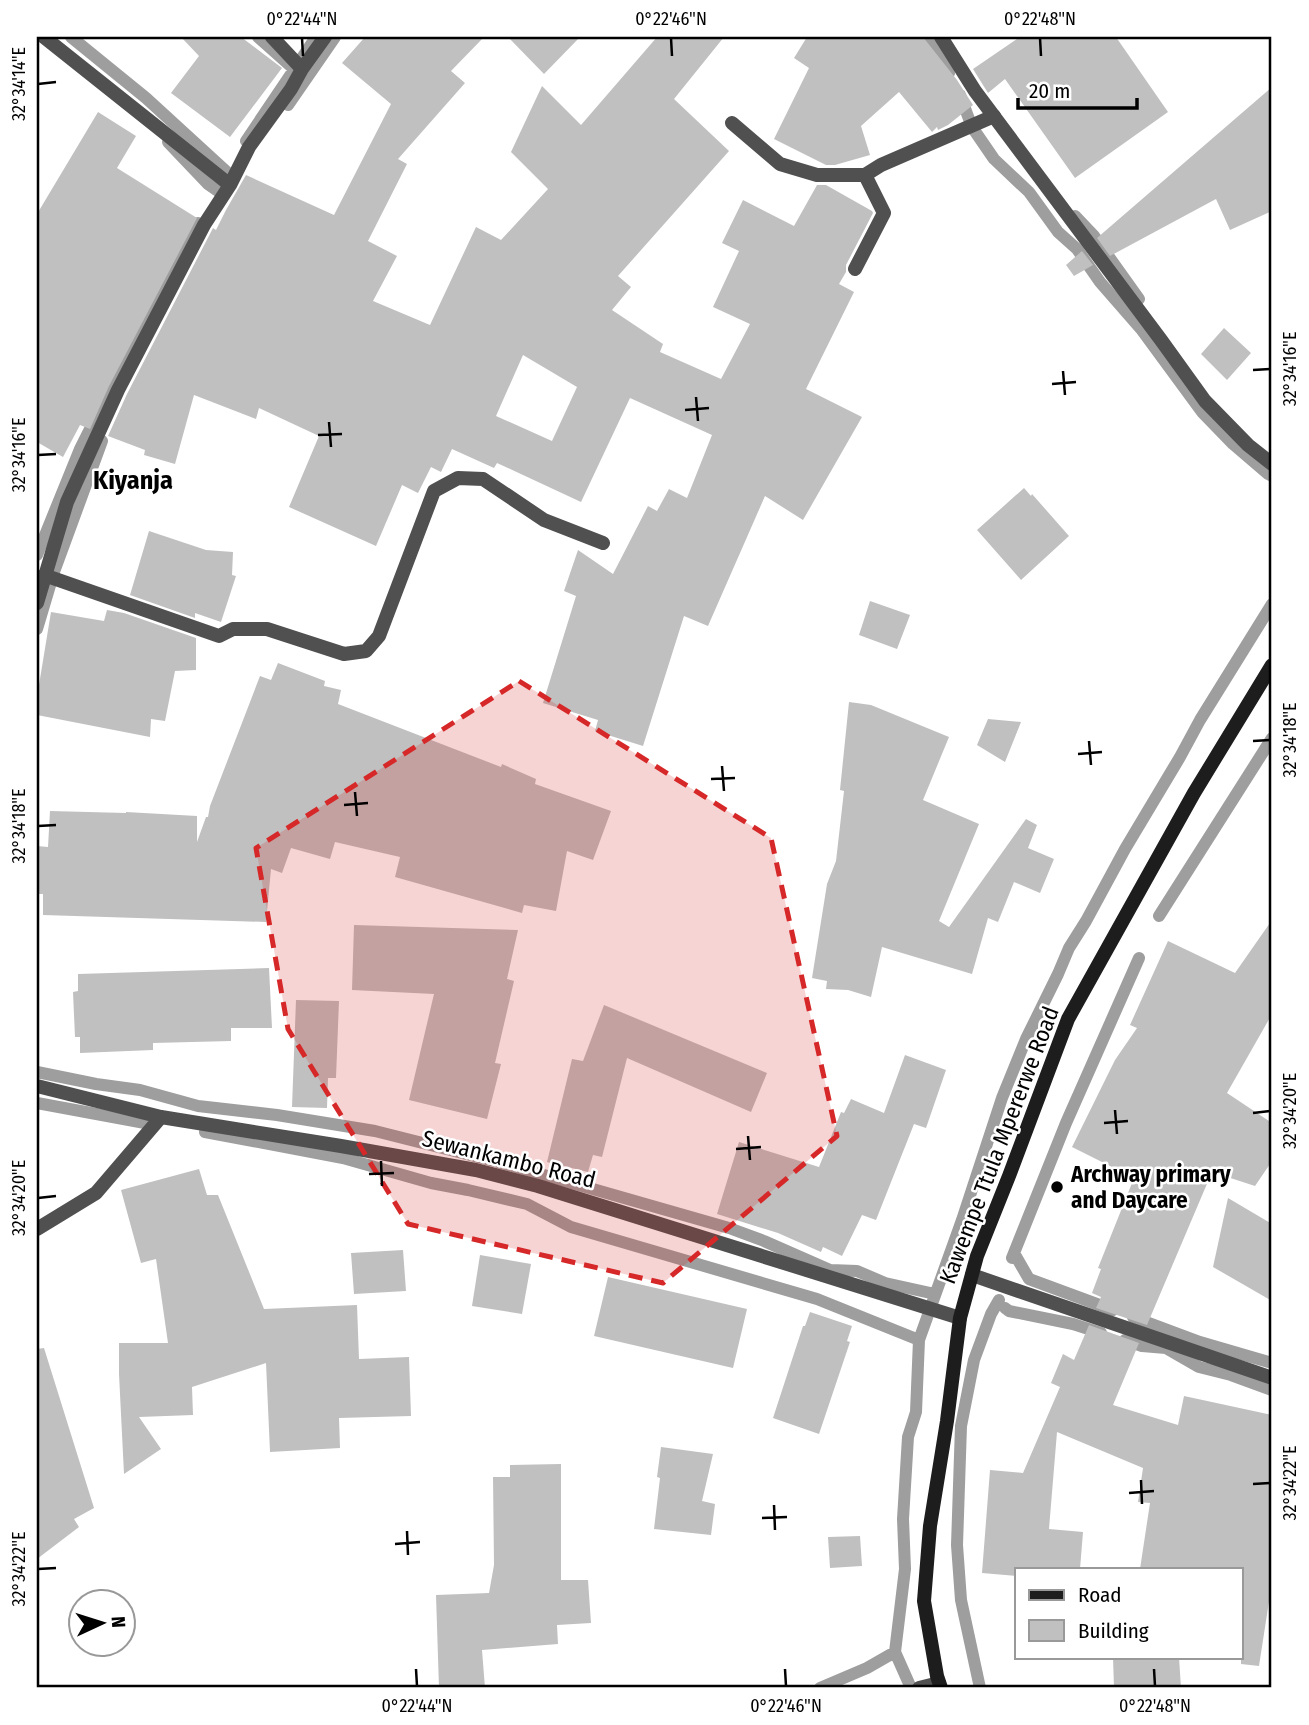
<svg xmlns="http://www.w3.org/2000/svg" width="1309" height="1725" font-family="'Fira Sans Condensed',sans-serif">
	<rect width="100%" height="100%" fill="#fff"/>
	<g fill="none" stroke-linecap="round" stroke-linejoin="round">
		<path stroke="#9e9e9e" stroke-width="12" d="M 71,37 L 146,98 L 229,174
			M 258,37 L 294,69
			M 927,37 L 949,73
			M 960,95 L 972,127 L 994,159 L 1029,192 L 1058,232 L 1077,249 L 1100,282 L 1141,329 L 1202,412 L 1233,444 L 1268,474 L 1272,476
			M 288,105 L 335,37
			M 246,141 L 316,37
			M 168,142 L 208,184 L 218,191
			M 1075,216 L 1094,236 L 1139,299
			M 37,555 L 80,449 L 166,278 L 198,223
			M 37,629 L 54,572 L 102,441
			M 1159,916 L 1272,738
			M 37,1072 L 96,1084 L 140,1090 L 198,1106 L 277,1115 L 375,1131 L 498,1162 L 729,1228 L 764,1241 L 830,1270 L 857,1271 L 885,1283 L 935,1294
			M 37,1103 L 145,1123
			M 205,1132 L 343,1158 L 431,1183 L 468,1190 L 527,1204 L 571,1227 L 817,1299 L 919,1340 L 916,1412 L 908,1437 L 903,1519 L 905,1569 L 895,1652 L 911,1688
			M 1014,1253 L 1029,1279 L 1113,1310
			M 1012,1258 L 1066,1123 L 1139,958
			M 1005,1308 L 1009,1311 L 1073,1324 L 1101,1333
			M 1133,1317 L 1200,1342 L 1272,1363
			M 919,1340 L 962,1220 L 1002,1098 L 1026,1039 L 1058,974 L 1069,948 L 1086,921 L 1125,849 L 1180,757 L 1200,720 L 1272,604
			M 1125,1340 L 1142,1346 L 1166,1348 L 1199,1367 L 1231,1375 L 1272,1390
			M 820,1688 L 867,1668 L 895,1652
			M 980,1688 L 961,1600 L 957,1545 L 961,1426 L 974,1360 L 991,1314 L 999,1300"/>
	</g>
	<path fill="#c0c0c0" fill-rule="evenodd" d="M 181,37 L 241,37 L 282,68 L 230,137 L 171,93 L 199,56 Z
		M 365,37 L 484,37 L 451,71 L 465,83 L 398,159 L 407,164 L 368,241 L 397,256 L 373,301 L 430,325 L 476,227 L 501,240 L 548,189 L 511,152 L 542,86 L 581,125 L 657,37 L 724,37 L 674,99 L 729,151 L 618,276 L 631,287 L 612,310 L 663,344 L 660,352 L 721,379 L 750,324 L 713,307 L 739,251 L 722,243 L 743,200 L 794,226 L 817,185 L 826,185 L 872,211 L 873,213 L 846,265 L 846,272 L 839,284 L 854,292 L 806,389 L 862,417 L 803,520 L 765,496 L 708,626 L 684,616 L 643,746 L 595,731 L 598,720 L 543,703 L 576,596 L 564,591 L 578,550 L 613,574 L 648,506 L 657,511 L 669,489 L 687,498 L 712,435 L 630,398 L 581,502 L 497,463 L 494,468 L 452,449 L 441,472 L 431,467 L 418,493 L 402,485 L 376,546 L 289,507 L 319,436 L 259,408 L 256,419 L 194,395 L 175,464 L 144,455 L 145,450 L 108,436 L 127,394 L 212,230 L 213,228 L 216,230 L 226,210 L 246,175 L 334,215 L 391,104 L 342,63 ZM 523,355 L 577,387 L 552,441 L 496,416 Z
		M 508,37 L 580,37 L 544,74 Z
		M 807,37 L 923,37 L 957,80 L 973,105 L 948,125 L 938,130 L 937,127 L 932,132 L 899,92 L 861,126 L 870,155 L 835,165 L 826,165 L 774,139 L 809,68 L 794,58 Z
		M 1020,37 L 1116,37 L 1168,112 L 1075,178 L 1005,79 L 988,93 L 973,69 Z
		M 1272,87 L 1272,211 L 1230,230 L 1216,199 L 1110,256 L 1097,238 Z
		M 98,112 L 136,136 L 117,168 L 197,218 L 109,386 L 90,429 L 80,425 L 63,457 L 37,442 L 37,214 Z
		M 1082,251 L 1093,265 L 1074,276 L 1066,265 Z
		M 1224,328 L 1251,353 L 1227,380 L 1201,354 Z
		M 1024,488 L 1031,496 L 1032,494 L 1069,536 L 1021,580 L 977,530 Z
		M 149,531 L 206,550 L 233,552 L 232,575 L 236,576 L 221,622 L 195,613 L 195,618 L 130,595 Z
		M 870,601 L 910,615 L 897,649 L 859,635 Z
		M 107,610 L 124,613 L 196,638 L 196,670 L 175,671 L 165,721 L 151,719 L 150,737 L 37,715 L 37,697 L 51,612 L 104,621 Z
		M 278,663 L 325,681 L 324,686 L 341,690 L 338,704 L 501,767 L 502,764 L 536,779 L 535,784 L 611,811 L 593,860 L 567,851 L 556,911 L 524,905 L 522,913 L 395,877 L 400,857 L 335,842 L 330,859 L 291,848 L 282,873 L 271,869 L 266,922 L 43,915 L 43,894 L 37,894 L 37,846 L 48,847 L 50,811 L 126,813 L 126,812 L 197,816 L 197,842 L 206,817 L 208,817 L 210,806 L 260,676 L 271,680 Z
		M 849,702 L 871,705 L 949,737 L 923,800 L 979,824 L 939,921 L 949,927 L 1026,819 L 1037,825 L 1028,848 L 1054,859 L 1040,893 L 1014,882 L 998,922 L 988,918 L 972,974 L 882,947 L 871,997 L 848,990 L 826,989 L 827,981 L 812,978 L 827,884 L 836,861 L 844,791 L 840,790 Z
		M 988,719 L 1021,722 L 1005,762 L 977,745 Z
		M 1272,920 L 1272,1014 L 1227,1093 L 1272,1123 L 1272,1161 L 1255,1186 L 1212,1172 L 1147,1325 L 1096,1308 L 1101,1297 L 1092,1293 L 1101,1269 L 1098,1268 L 1134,1178 L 1072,1147 L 1115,1060 L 1137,1028 L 1130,1025 L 1168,941 L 1235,973 Z
		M 354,925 L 518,930 L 507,979 L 514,981 L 495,1063 L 501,1064 L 487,1119 L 409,1100 L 434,994 L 352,990 Z
		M 269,968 L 272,1028 L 231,1028 L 231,1041 L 153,1043 L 153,1050 L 80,1053 L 80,1037 L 75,1037 L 73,992 L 78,991 L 78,974 Z
		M 296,1000 L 339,1001 L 336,1078 L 328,1078 L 327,1108 L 292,1107 Z
		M 604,1005 L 767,1073 L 751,1112 L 627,1058 L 602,1157 L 593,1155 L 588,1172 L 547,1162 L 572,1059 L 583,1061 Z
		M 905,1055 L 946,1070 L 926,1128 L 914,1124 L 876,1220 L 862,1215 L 842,1256 L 823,1247 L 821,1252 L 778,1233 L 717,1214 L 739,1142 L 819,1167 L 841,1112 L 844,1113 L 851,1099 L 884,1113 Z
		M 199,1169 L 207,1195 L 218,1195 L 264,1309 L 357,1305 L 359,1359 L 409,1357 L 411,1416 L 339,1418 L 340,1448 L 270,1452 L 266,1363 L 192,1387 L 193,1415 L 139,1417 L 161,1449 L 124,1474 L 119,1374 L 119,1343 L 168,1343 L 156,1259 L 141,1263 L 121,1190 Z
		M 1228,1198 L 1272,1224 L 1272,1301 L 1213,1267 Z
		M 403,1250 L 406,1291 L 354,1294 L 351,1253 Z
		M 480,1255 L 531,1264 L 522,1314 L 472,1306 Z
		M 608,1277 L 747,1309 L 733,1368 L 594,1336 Z
		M 810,1312 L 852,1326 L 847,1341 L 850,1342 L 819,1434 L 773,1418 L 803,1326 L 805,1326 Z
		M 1089,1325 L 1139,1343 L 1113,1405 L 1178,1425 L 1184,1396 L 1272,1415 L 1272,1582 L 1259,1666 L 1241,1664 L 1241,1586 L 1243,1569 L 1140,1569 L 1150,1503 L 1138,1502 L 1143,1468 L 1057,1432 L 1049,1529 L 1083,1532 L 1080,1569 L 1017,1569 L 1017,1576 L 982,1573 L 990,1470 L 1023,1473 L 1060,1387 L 1051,1383 L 1063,1354 L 1074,1360 Z
		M 44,1348 L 94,1508 L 74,1519 L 79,1527 L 37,1559 L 37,1349 Z
		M 661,1447 L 713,1454 L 702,1501 L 715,1504 L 711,1535 L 654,1529 L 660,1478 L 657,1477 Z
		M 561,1464 L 561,1580 L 588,1580 L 591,1623 L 557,1625 L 558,1644 L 482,1650 L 485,1688 L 439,1688 L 436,1595 L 489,1593 L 494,1565 L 493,1477 L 510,1477 L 510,1465 Z
		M 860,1536 L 862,1566 L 830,1568 L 828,1537 Z
		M 1113,1657 L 1179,1657 L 1181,1688 L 1114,1688 Z"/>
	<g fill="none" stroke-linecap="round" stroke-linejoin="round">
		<path stroke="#505050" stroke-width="14" d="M 732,123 L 780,164 L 817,175 L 865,175 L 881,165 L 994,116
			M 855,269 L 884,213 L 865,175"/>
		<path stroke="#505050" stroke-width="14" d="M 44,37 L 230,185
			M 272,37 L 302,69
			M 941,37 L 975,91 L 1161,340 L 1205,401 L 1248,445 L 1272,464
			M 44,575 L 219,636 L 233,629 L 267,629 L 344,654 L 366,651 L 379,636 L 434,491 L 458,478 L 483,479 L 544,520 L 603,543
			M 37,603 L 67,502 L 118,390 L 204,225 L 230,185 L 249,147 L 291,89 L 302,69 L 325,37
			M 37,1086 L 161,1117 L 341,1146 L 476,1170 L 538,1186 L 960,1318
			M 37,1229 L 96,1193 L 161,1117
			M 972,1275 L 1272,1378
			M 919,1688 L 939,1683"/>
		<path stroke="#1d1d1d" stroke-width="14" d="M 941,1688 L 937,1676 L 924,1601 L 930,1526 L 947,1421 L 960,1318 L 977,1256 L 1009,1176 L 1068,1019 L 1194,793 L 1272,665"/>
	</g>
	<path fill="#d62828" fill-opacity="0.2" stroke="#d62828" stroke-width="5" stroke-dasharray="14 9" stroke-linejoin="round" d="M 519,681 L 771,838 L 837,1136 L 663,1283 L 408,1224 L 288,1029 L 256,848 Z"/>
	<path fill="none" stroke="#000" stroke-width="2.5" d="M 302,38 L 303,56M 671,38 L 672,56M 1040,38 L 1041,56M 38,84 L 56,82M 1253,370 L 1270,369M 1063,371 L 1065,395M 1052,384 L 1076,382M 696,397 L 698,421M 685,410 L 709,408M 329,422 L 331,447M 318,435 L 342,434M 38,455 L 56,454M 1089,741 L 1091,765M 1253,741 L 1270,740M 1078,754 L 1102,752M 722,766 L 724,791M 711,779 L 735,778M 355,792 L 357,816M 344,805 L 368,803M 38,826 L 56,825M 1115,1110 L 1117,1134M 1253,1113 L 1270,1111M 1104,1123 L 1128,1121M 748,1136 L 750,1160M 736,1149 L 761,1147M 381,1161 L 382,1186M 369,1174 L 394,1173M 38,1198 L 56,1196M 1141,1480 L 1142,1504M 1253,1484 L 1270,1483M 1129,1493 L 1154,1491M 774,1505 L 775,1530M 762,1518 L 787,1517M 407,1531 L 408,1555M 395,1544 L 420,1542M 38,1569 L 56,1568M 416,1669 L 417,1686M 785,1669 L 786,1686M 1154,1669 L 1155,1686"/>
	<circle fill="#000" stroke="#fff" stroke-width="2.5" cx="1057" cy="1187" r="7"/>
	<g text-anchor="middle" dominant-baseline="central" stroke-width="5" stroke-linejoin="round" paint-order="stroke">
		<g font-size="23" fill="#000" stroke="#fff">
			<text transform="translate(999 1145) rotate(-69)">Kawempe Ttula Mpererwe Road</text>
			<text transform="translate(509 1159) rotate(14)">Sewankambo Road</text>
		</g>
		<g font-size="23" font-weight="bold" fill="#000" stroke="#fff" text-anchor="start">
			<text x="1071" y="1174">Archway primary<tspan x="1071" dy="26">and Daycare</tspan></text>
		</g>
		<g font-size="26" font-weight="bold" fill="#000" stroke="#fff">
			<text x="133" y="480">Kiyanja</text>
		</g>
	</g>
	<rect width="1309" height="1725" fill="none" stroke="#ffffff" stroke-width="77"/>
	<rect x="1015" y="1568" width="228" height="91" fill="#ffffff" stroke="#999999" stroke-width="2"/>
	<rect x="1029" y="1590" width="35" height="10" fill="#1d1d1d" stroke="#999999" stroke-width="2"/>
	<text x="1078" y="1602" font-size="21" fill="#000000">Road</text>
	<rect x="1029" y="1620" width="35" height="21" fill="#c0c0c0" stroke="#999999" stroke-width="2"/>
	<text x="1078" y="1638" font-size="21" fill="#000000">Building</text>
	<g transform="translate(102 1623) rotate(86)"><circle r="33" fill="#ffffff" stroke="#999999" stroke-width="2"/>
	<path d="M0-5L12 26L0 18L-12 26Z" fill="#000000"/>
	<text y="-10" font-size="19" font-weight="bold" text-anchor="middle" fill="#000000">N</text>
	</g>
	<path d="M1018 98v10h119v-10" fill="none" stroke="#000000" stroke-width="3.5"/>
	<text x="1029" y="98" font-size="21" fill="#000000" stroke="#ffffff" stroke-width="5" paint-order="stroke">20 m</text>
	<rect x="38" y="38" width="1232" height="1648" fill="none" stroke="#000" stroke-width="2.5"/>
	<g font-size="18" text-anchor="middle" fill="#000">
		<text x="302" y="25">0°22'44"N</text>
		<text x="671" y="25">0°22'46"N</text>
		<text x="1040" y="25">0°22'48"N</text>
		<text transform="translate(19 84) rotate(-90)" y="6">32°34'14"E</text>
		<text transform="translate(1290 369) rotate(-90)" y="6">32°34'16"E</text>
		<text transform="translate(19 455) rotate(-90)" y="6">32°34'16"E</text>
		<text transform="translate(1290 740) rotate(-90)" y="6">32°34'18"E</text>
		<text transform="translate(19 826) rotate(-90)" y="6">32°34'18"E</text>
		<text transform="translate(1290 1111) rotate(-90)" y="6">32°34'20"E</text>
		<text transform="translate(19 1198) rotate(-90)" y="6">32°34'20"E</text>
		<text transform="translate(1290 1483) rotate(-90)" y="6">32°34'22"E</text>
		<text transform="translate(19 1569) rotate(-90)" y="6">32°34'22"E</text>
		<text x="417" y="1712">0°22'44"N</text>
		<text x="786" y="1712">0°22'46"N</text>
		<text x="1155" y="1712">0°22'48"N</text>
	</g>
</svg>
